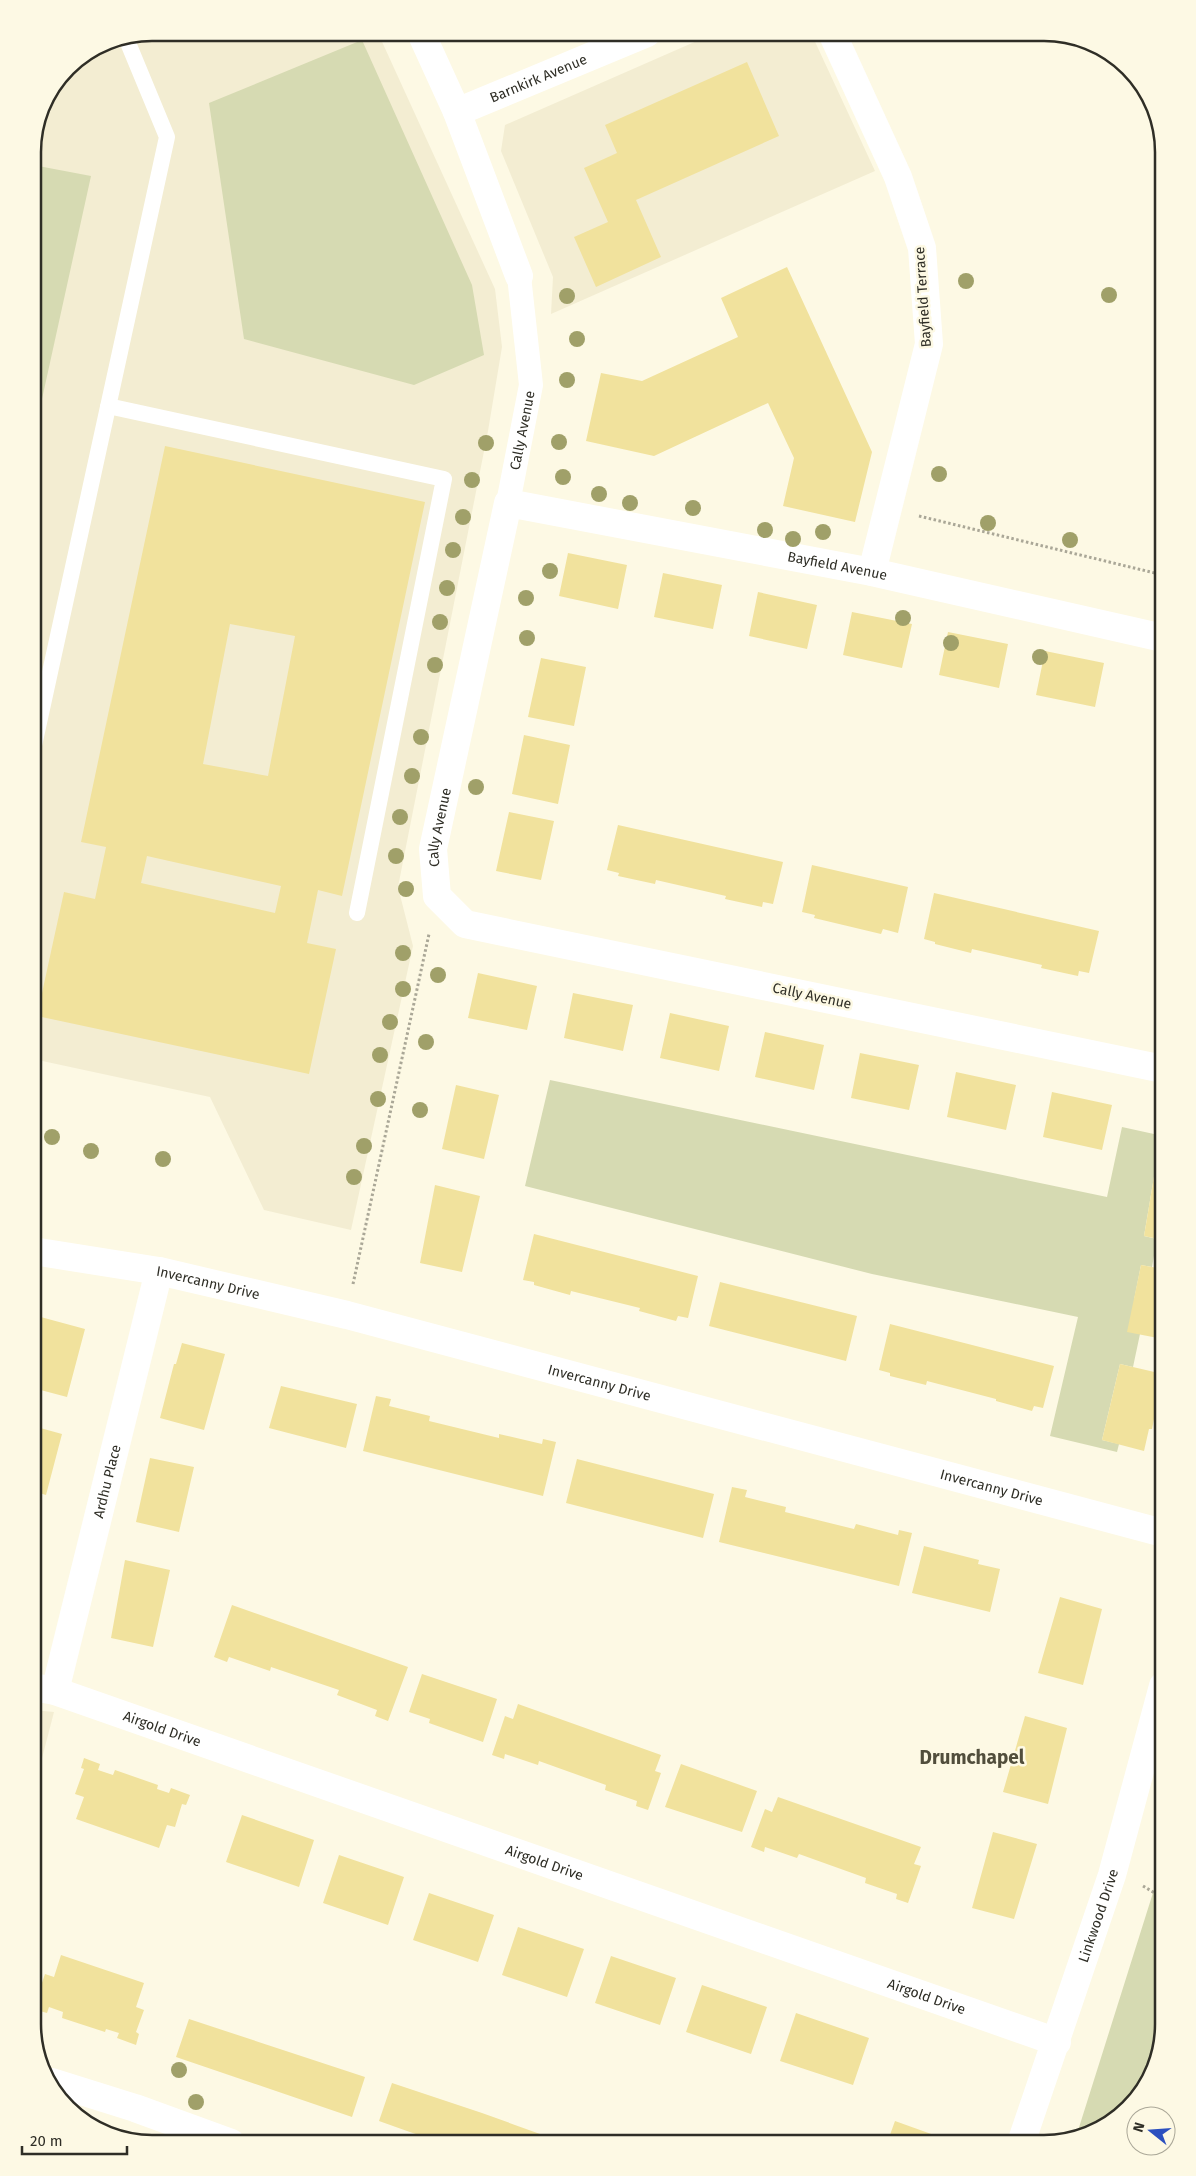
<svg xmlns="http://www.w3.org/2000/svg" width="1196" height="2176" font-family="'Fira Sans',sans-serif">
	<rect width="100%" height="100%" fill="#fdf9e4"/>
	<path fill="#f3edd2" d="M 153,33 L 378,33 L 495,289 L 502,347 L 488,431 L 398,887 L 413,946 L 351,1230 L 264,1210 L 210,1097 L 33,1059 L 33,145 L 42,106 L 68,67 L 107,42 Z
		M 715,33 L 811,33 L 875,171 L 551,314 L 553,277 L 501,151 L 505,125 Z
		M 33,1710 L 54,1712 L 33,1793 Z"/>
	<path fill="#d6dab2" d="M 362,40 L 472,285 L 484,355 L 414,385 L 244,339 L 209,103 Z
		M 33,165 L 91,176 L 33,440 Z
		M 550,1080 L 1107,1197 L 1122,1127 L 1163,1136 L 1163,1160 L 1157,1159 L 1144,1236 L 1157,1239 L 1152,1267 L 1141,1265 L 1134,1300 L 1140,1334 L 1133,1367 L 1120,1364 L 1102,1440 L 1119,1444 L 1117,1452 L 1050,1436 L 1078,1317 L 872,1274 L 525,1186 Z
		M 1163,1861 L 1163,2024 L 1143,2090 L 1090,2134 L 1076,2137 Z"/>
	<path fill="#f1e29d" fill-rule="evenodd" d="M 747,62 L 779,136 L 636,200 L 661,257 L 596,287 L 574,237 L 608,222 L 584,168 L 617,153 L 605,125 Z
		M 787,267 L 872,452 L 855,522 L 783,506 L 794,458 L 768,403 L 654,456 L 586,441 L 601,373 L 642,381 L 738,337 L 721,298 Z
		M 165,446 L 425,502 L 342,896 L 318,890 L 307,943 L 336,949 L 309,1074 L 37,1016 L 64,892 L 95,899 L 106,847 L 81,842 ZM 230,624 L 295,636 L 268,776 L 203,764 ZM 147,856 L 281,886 L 275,913 L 141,883 Z
		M 568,553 L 627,565 L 618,609 L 559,596 Z
		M 663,573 L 722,585 L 713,629 L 654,617 Z
		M 758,592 L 817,605 L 807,649 L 749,636 Z
		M 852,612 L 912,624 L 902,668 L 843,655 Z
		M 948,632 L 1008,644 L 999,688 L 939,675 Z
		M 1045,651 L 1104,663 L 1095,707 L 1036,695 Z
		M 541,658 L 586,667 L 574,726 L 528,717 Z
		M 1159,704 L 1163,704 L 1163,783 L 1158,783 Z
		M 524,735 L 570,745 L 558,804 L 512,794 Z
		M 509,812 L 554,821 L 541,880 L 496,871 Z
		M 1158,814 L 1163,814 L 1163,882 L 1159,883 Z
		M 618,825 L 783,862 L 773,904 L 763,902 L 762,907 L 725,899 L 726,896 L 656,880 L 655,884 L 618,876 L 619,873 L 607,870 Z
		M 812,865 L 908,887 L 898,933 L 883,929 L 881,934 L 814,918 L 815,915 L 802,912 Z
		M 934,893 L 1099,931 L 1089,973 L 1079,971 L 1078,976 L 1041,968 L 1042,965 L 972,949 L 971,953 L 935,944 L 935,942 L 924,939 Z
		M 1159,914 L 1163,914 L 1163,993 L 1159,993 Z
		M 478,973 L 537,986 L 527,1030 L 468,1018 Z
		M 573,993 L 633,1005 L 623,1051 L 564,1038 Z
		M 670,1013 L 729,1026 L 719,1071 L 660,1058 Z
		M 765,1032 L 824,1045 L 814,1090 L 755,1077 Z
		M 860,1053 L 919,1065 L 909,1110 L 851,1098 Z
		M 956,1072 L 1016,1085 L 1006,1130 L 947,1117 Z
		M 456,1085 L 499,1095 L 484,1159 L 442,1149 Z
		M 1052,1092 L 1112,1105 L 1102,1150 L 1043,1137 Z
		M 1157,1159 L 1163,1160 L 1163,1240 L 1144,1236 Z
		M 435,1185 L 480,1196 L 462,1272 L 420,1263 Z
		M 534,1234 L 698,1276 L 688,1318 L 678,1316 L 676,1321 L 639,1311 L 640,1308 L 571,1291 L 570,1295 L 534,1285 L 534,1282 L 523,1280 Z
		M 1141,1265 L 1163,1269 L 1163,1339 L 1127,1332 Z
		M 720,1282 L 857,1316 L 846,1361 L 709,1326 Z
		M 37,1316 L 85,1329 L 67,1397 L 33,1388 L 33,1333 Z
		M 890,1324 L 1054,1366 L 1043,1408 L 1034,1406 L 1032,1411 L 996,1401 L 996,1399 L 927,1381 L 926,1385 L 890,1376 L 890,1373 L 879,1370 Z
		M 182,1343 L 225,1354 L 204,1430 L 160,1418 L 174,1364 L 176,1364 Z
		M 1120,1364 L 1163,1374 L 1152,1429 L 1149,1429 L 1144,1451 L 1102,1440 Z
		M 281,1386 L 357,1404 L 346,1448 L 269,1428 Z
		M 376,1396 L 391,1399 L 389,1406 L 430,1416 L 429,1421 L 499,1438 L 499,1434 L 542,1444 L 543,1439 L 556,1442 L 543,1496 L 363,1451 Z
		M 33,1426 L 62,1434 L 46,1495 L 33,1491 Z
		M 150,1458 L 194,1467 L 179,1532 L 136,1522 Z
		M 577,1459 L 714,1494 L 703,1538 L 566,1503 Z
		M 732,1487 L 747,1490 L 745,1497 L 786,1507 L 785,1512 L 854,1529 L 856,1524 L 898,1535 L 899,1530 L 912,1533 L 899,1586 L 719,1542 Z
		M 924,1546 L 979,1560 L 978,1564 L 1000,1569 L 990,1612 L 912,1593 Z
		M 125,1560 L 170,1570 L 153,1647 L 111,1638 Z
		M 1060,1597 L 1102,1609 L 1083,1685 L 1038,1673 Z
		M 232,1605 L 408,1667 L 388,1721 L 375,1716 L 377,1710 L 337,1695 L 339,1690 L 271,1667 L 270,1671 L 229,1657 L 227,1662 L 214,1657 Z
		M 422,1674 L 497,1699 L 483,1742 L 429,1723 L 430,1719 L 409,1712 Z
		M 518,1704 L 661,1755 L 655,1771 L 661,1773 L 648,1810 L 636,1806 L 637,1801 L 605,1790 L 606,1785 L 539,1761 L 538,1765 L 505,1754 L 504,1759 L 492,1755 L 505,1716 L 513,1719 Z
		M 1025,1716 L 1067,1728 L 1048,1804 L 1003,1792 Z
		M 84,1758 L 100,1764 L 98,1770 L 113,1775 L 115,1770 L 158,1785 L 157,1789 L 169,1793 L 171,1788 L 190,1795 L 186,1805 L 182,1804 L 175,1827 L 167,1825 L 159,1848 L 76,1819 L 84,1797 L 75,1794 L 84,1769 L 81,1768 Z
		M 681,1764 L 757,1791 L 742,1832 L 665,1807 Z
		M 778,1797 L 921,1847 L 914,1864 L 921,1866 L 908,1903 L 896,1899 L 897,1894 L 865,1883 L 866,1878 L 799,1854 L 797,1858 L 765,1847 L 764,1852 L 751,1847 L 765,1809 L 772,1812 Z
		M 242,1815 L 314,1840 L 299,1887 L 226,1862 Z
		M 993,1832 L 1037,1844 L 1014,1919 L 972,1908 Z
		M 339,1855 L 404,1877 L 388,1925 L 323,1903 Z
		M 429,1893 L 494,1915 L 478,1962 L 413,1940 Z
		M 518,1927 L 584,1949 L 567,1997 L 502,1975 Z
		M 61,1955 L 144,1983 L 136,2007 L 144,2010 L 136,2032 L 139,2034 L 136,2045 L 117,2038 L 119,2033 L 106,2029 L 105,2032 L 62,2018 L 63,2012 L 49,2007 L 47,2013 L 33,2009 L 33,1999 L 36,2000 L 45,1974 L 54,1977 Z
		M 611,1956 L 676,1978 L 660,2025 L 595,2003 Z
		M 702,1985 L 767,2007 L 751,2054 L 686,2032 Z
		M 796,2013 L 869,2038 L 853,2085 L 780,2061 Z
		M 189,2019 L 365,2077 L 352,2117 L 176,2057 Z
		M 392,2083 L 482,2113 L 565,2143 L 442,2143 L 407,2131 L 379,2121 Z
		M 895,2121 L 934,2135 L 931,2143 L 887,2143 Z"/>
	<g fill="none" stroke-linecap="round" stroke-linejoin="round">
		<path stroke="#aaa797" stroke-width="3" stroke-dasharray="2.5 2.5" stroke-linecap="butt" d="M 919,516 L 1163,575
			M 353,1284 L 429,934
			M 1143,1886 L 1163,1898"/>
		<path stroke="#fff" stroke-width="16" d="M 108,406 L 444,479 L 357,913
			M 33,750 L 167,137 L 126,38"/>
		<path stroke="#fff" stroke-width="24" id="s1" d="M 508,503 L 531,385 L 519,276"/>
		<g stroke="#fff" stroke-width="28">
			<path d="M 421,33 L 457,112 L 519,276"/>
			<path d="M 832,33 L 898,177 L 922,248 L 929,344 L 872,572"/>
			<path id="s2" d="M 457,112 L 647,33"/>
			<path id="s3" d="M 1163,1069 L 465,924 L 437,896 L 433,849 L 508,503 L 872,572 L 1163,638"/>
			<path id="s4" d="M 33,1251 L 159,1271 L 347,1315 L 1163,1533"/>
			<path id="s5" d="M 33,1687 L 55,1691 L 1057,2042"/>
			<path id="s6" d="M 55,1691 L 159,1271"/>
			<path d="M 52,2082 L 135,2108 L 231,2143"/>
			<path id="s7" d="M 1021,2143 L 1112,1875 L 1163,1686"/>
		</g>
	</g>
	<g fill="#a0a069">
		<circle cx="966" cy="281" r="8"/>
		<circle cx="1109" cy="295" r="8"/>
		<circle cx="567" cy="296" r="8"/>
		<circle cx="577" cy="339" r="8"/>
		<circle cx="567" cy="380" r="8"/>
		<circle cx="559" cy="442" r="8"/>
		<circle cx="486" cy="443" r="8"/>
		<circle cx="939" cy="474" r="8"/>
		<circle cx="563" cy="477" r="8"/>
		<circle cx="472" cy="480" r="8"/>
		<circle cx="599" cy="494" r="8"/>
		<circle cx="630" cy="503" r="8"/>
		<circle cx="693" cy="508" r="8"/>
		<circle cx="463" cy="517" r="8"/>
		<circle cx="988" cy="523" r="8"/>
		<circle cx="765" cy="530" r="8"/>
		<circle cx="823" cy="532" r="8"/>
		<circle cx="793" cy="539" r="8"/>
		<circle cx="1070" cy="540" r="8"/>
		<circle cx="453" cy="550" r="8"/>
		<circle cx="550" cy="571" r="8"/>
		<circle cx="447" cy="588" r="8"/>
		<circle cx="526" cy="598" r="8"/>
		<circle cx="903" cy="618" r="8"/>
		<circle cx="440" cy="622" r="8"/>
		<circle cx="527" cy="638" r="8"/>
		<circle cx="951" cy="643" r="8"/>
		<circle cx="1040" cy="657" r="8"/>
		<circle cx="435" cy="665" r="8"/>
		<circle cx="421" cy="737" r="8"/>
		<circle cx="412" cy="776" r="8"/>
		<circle cx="476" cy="787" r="8"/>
		<circle cx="400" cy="817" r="8"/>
		<circle cx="396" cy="856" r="8"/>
		<circle cx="406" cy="889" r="8"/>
		<circle cx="403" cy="953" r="8"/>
		<circle cx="438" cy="975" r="8"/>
		<circle cx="403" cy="989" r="8"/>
		<circle cx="390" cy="1022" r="8"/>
		<circle cx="426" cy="1042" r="8"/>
		<circle cx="380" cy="1055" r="8"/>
		<circle cx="378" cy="1099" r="8"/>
		<circle cx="420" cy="1110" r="8"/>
		<circle cx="52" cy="1137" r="8"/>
		<circle cx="364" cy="1146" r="8"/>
		<circle cx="91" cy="1151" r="8"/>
		<circle cx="163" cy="1159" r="8"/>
		<circle cx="354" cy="1177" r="8"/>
		<circle cx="179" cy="2070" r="8"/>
		<circle cx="196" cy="2102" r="8"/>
	</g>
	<g text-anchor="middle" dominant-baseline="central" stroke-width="5" stroke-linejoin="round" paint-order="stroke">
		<g font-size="14" fill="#2f2e26" stroke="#fdf9e4">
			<text stroke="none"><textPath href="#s2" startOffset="88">Barnkirk Avenue</textPath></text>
			<text transform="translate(923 297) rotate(-94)">Bayfield Terrace</text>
			<text stroke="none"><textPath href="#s1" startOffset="74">Cally Avenue</textPath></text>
			<text stroke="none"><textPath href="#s3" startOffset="1489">Bayfield Avenue</textPath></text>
			<text stroke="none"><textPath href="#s3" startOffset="822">Cally Avenue</textPath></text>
			<text transform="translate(812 996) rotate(12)">Cally Avenue</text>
			<text stroke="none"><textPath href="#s4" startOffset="178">Invercanny Drive</textPath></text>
			<text stroke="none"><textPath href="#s4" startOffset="582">Invercanny Drive</textPath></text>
			<text stroke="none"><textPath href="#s6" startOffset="216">Ardhu Place</textPath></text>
			<text stroke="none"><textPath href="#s4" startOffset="988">Invercanny Drive</textPath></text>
			<text stroke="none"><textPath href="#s5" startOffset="136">Airgold Drive</textPath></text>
			<text stroke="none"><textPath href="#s5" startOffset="541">Airgold Drive</textPath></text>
			<text stroke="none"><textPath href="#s7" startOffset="240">Linkwood Drive</textPath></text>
			<text stroke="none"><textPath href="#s5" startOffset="946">Airgold Drive</textPath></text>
		</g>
		<g font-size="19" font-weight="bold" fill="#514e3c" stroke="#fdf9e4">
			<text x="972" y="1757">Drumchapel</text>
		</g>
	</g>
	<path d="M0 0H1196V2176H0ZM152 41H1044A111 111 0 0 1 1155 152V2024A111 111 0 0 1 1044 2135H152A111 111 0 0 1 41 2024V152A111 111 0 0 1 152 41Z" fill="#fdf9e4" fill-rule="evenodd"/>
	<path fill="none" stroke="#2f2e26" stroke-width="2.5" d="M152 41H1044A111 111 0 0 1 1155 152V2024A111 111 0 0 1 1044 2135H152A111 111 0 0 1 41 2024V152A111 111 0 0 1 152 41Z"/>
	<g transform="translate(1151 2131) rotate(287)"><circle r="24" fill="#fdf9e4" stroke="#aba898"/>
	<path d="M0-4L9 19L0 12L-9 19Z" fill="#2c50bf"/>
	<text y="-8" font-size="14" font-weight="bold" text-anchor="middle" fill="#2f2e26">N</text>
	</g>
	<path d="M22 2146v8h105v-8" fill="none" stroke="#2f2e26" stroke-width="2.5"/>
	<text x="30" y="2146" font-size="15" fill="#2f2e26" stroke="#fdf9e4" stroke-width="4" paint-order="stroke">20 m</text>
</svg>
